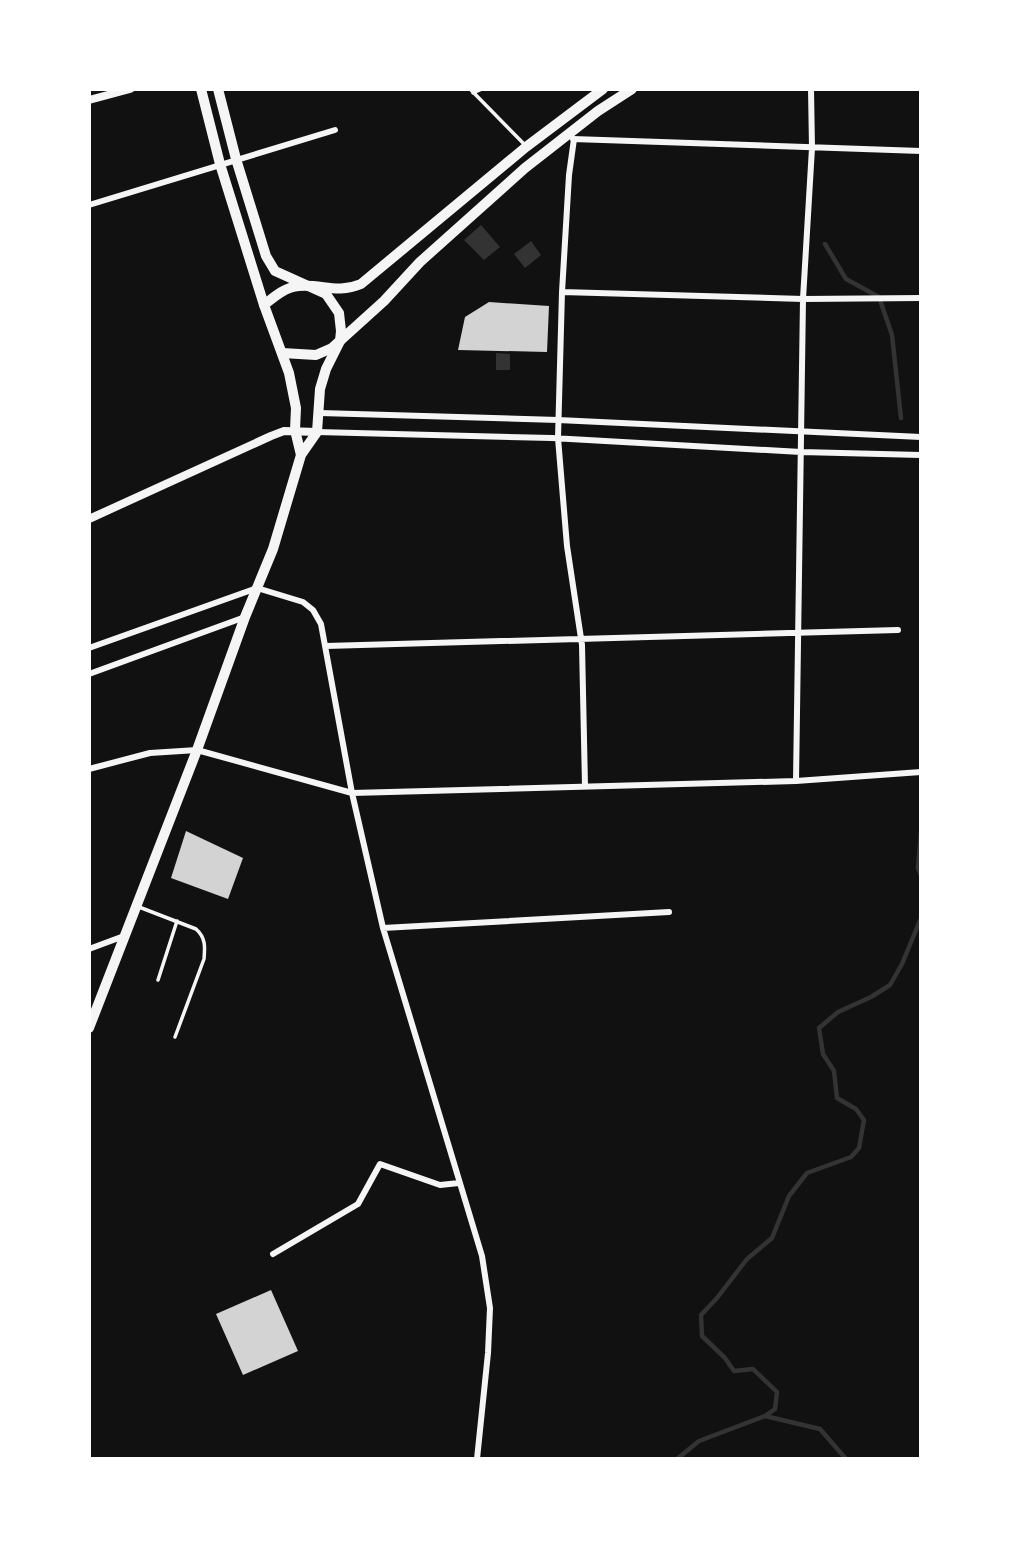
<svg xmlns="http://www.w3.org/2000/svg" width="1010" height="1548" font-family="Literata,serif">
	<rect width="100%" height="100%" fill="#111"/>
	<path fill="#333" d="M 481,225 L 500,247 L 484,260 L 464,240 Z
		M 531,241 L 541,255 L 525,268 L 514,254 Z
		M 496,353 L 510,354 L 510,370 L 496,370 Z"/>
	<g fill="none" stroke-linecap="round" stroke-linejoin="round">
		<path stroke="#333" stroke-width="4.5" d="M 825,244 L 846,279 L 879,297 L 892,335 L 901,418
			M 921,832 L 918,868 L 921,875
			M 765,1416 L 775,1409 L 777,1392 L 753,1369 L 734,1371 L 725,1358 L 702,1336 L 701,1315 L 717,1298 L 747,1259 L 772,1238 L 789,1196 L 807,1173 L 851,1157 L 859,1148 L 864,1120 L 856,1109 L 837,1098 L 834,1071 L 823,1054 L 819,1028 L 838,1012 L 871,997 L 890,985 L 902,964 L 921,918
			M 677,1459 L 699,1441 L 765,1416 L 820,1429 L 846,1459"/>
	</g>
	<path fill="#d3d3d3" d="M 489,302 L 549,306 L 547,352 L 458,350 L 465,317 Z
		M 186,831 L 243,858 L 228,899 L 171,878 Z
		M 271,1290 L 298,1351 L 243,1375 L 216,1314 Z"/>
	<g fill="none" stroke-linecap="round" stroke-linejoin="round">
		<path stroke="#f5f5f5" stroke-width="3.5" d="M 470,89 L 525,145
			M 473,93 L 482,89
			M 139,907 L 196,929 C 206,938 205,947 204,959 L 175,1037
			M 158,980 L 177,921"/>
		<path stroke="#f5f5f5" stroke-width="6" d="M 573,139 L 921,151
			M 574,139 L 569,175 L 562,292 L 558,438 L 567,546 L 582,645 L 585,786
			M 89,205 L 335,130
			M 562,292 L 803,299 L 921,298
			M 320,413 L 558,420 L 921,437
			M 317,432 L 552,438 L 801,452 L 921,455
			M 326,646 L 898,630
			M 89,648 L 257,588 L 303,602 L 313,610 L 321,624 L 352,793 L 383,928 L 482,1256 L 490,1308 L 488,1353 L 477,1459
			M 89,674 L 245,617
			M 89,769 L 150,753 L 197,750 L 352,793 L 796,781 L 921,772
			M 796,781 L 803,299 L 812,148 L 811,89
			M 383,928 L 669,912
			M 89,949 L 124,936
			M 273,1254 L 358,1204 L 380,1164 L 440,1185 L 459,1183"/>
		<path stroke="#f5f5f5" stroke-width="8" d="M 89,100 L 130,89
			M 89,519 L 271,436 L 284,431 L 317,432"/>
		<path stroke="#f5f5f5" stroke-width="10" d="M 264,305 C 274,297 285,287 299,286 C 323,284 337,294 361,284 L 526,147 L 603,89
			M 282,353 L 316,355 L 332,348 L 384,301 L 420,262 L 525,168 L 598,111 L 632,89"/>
		<path stroke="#f5f5f5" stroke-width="10" d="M 201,89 L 220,164 L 264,305 L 289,373 L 296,408 L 295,430 L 301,455
			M 89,1028 L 197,750 L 245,617 L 273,549 L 301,455 L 317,432 L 320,389 L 326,369 L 340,341 L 341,331 L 339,313 L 326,294 L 275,271 L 266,256 L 236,159 L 218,89"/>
	</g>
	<rect width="1010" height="1548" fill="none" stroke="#ffffff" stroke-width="182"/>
</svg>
